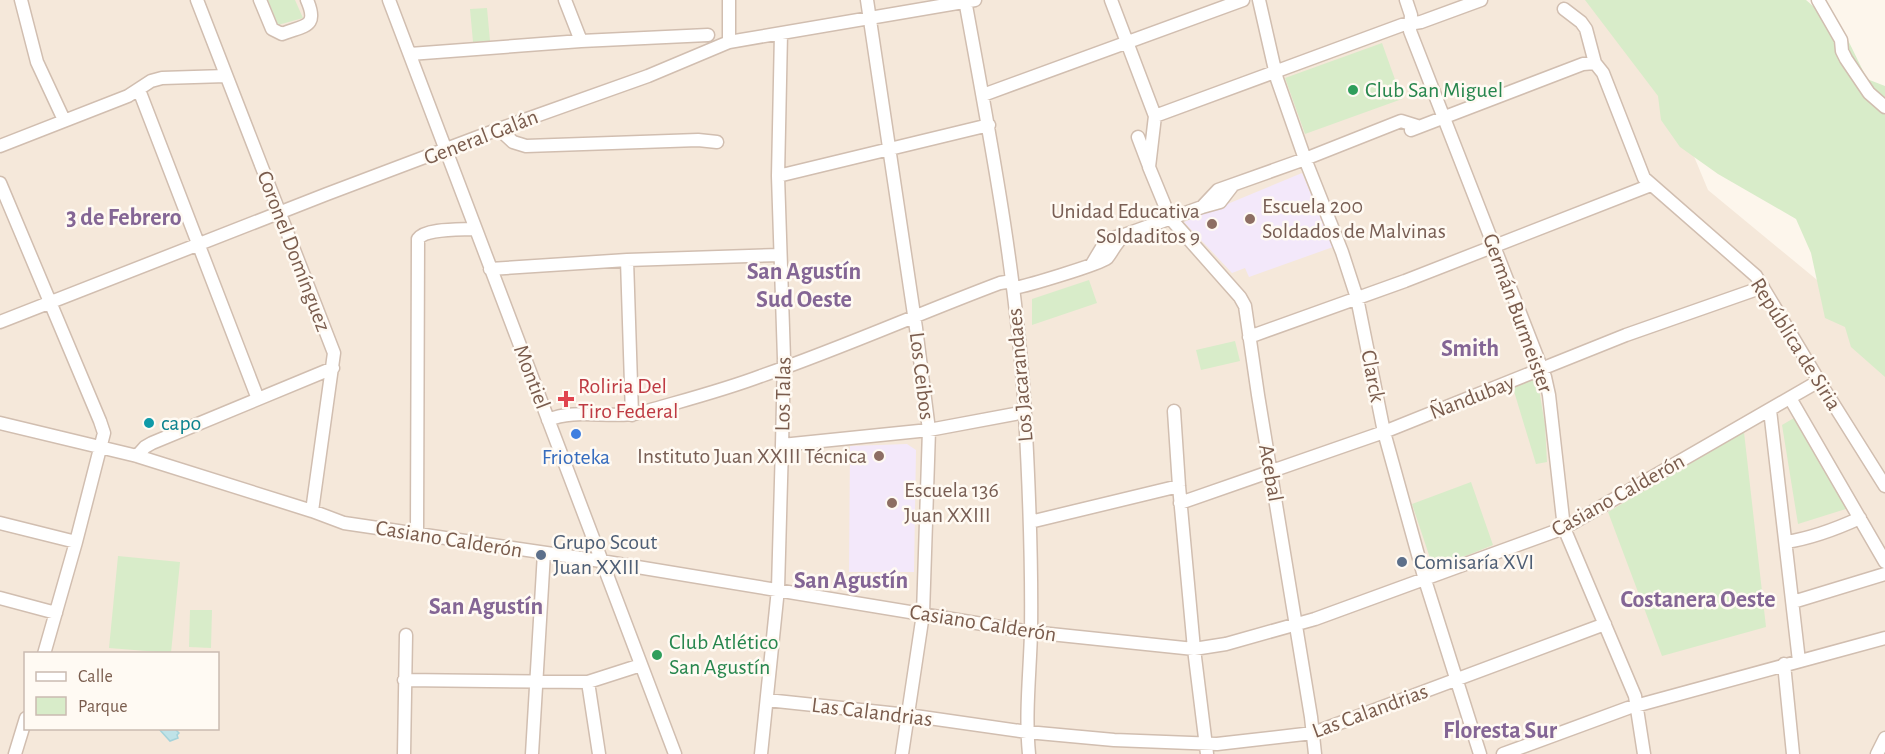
<svg xmlns="http://www.w3.org/2000/svg" width="1885" height="754" font-family="'Alegreya Sans',sans-serif">
	<rect width="100%" height="100%" fill="#fdf6ec"/>
	<path fill="#f5e8da" fill-rule="evenodd" d="M 0,0 L 1629,0 L 1708,190 L 1885,336 L 1885,754 L 0,754 ZM 26,654 L 218,654 L 218,728 L 26,728 Z"/>
	<path fill="#f3e8fa" d="M 1302,173 L 1333,247 L 1249,277 L 1245,268 L 1232,273 L 1184,222 Z
		M 907,444 L 916,450 L 914,572 L 849,572 L 850,446 Z"/>
	<path fill="#d8ecc9" d="M 268,0 L 295,0 L 303,18 L 278,25 Z
		M 1585,0 L 1806,0 L 1845,34 L 1867,79 L 1885,86 L 1885,377 L 1851,347 L 1845,327 L 1825,318 L 1811,253 L 1796,219 L 1718,174 L 1680,147 L 1661,120 L 1658,96 Z
		M 487,8 L 490,41 L 473,42 L 470,9 Z
		M 1382,43 L 1402,99 L 1305,134 L 1285,78 Z
		M 1089,280 L 1097,303 L 1032,325 L 1032,299 Z
		M 1235,341 L 1240,361 L 1201,370 L 1196,350 Z
		M 1533,380 L 1538,383 L 1545,425 L 1547,462 L 1536,464 L 1513,388 Z
		M 1794,418 L 1849,508 L 1798,524 L 1782,425 Z
		M 1744,432 L 1766,627 L 1662,656 L 1608,512 Z
		M 1471,482 L 1493,545 L 1438,567 L 1431,561 L 1412,504 Z
		M 118,556 L 180,562 L 171,653 L 109,648 Z
		M 190,610 L 212,610 L 211,648 L 189,647 Z"/>
	<path fill="#bfe3e8" stroke="#a5d3da" stroke-width="1.5" d="M 159,729 L 175,729 L 179,733 L 177,735 L 178,738 L 170,741 Z"/>
	<g fill="none" stroke-linecap="round" stroke-linejoin="round">
		<defs>
			<path id="minor" d="M 21,0 L 37,62 L 64,120
				M 197,0 L 334,353 L 312,511
				M 260,0 L 272,29 L 282,34 C 304,25 319,28 307,0
				M 389,0 L 675,754
				M 565,0 L 581,41
				M 729,0 L 729,42
				M 867,0 L 916,328 L 929,430 L 923,614 L 902,754
				M 965,0 C 990,137 1017,275 1025,414 C 1029,486 1032,559 1031,632 C 1030,672 1025,713 1029,754
				M 1111,0 L 1155,116 L 1149,167 L 1170,218 L 1240,297 L 1245,306 L 1258,395 L 1311,717 L 1315,754
				M 1259,0 L 1277,79 L 1305,159 L 1342,252 L 1357,298 L 1384,432 L 1425,580 L 1480,754
				M 1406,0 L 1411,15 L 1410,31 L 1545,377 L 1549,395 L 1564,528 L 1635,696 L 1644,754
				M 1818,0 L 1841,40 L 1842,51 L 1846,59 L 1869,93 L 1885,107
				M 1564,9 L 1581,22 L 1586,29 L 1595,63 L 1603,73 L 1644,178 L 1756,276 L 1819,381 L 1885,486
				M 410,54 L 581,41 L 708,35
				M 139,90 L 258,399
				M 983,95 L 1243,0
				M 1155,116 L 1402,25 L 1421,22 L 1481,0
				M 499,129 L 513,142 L 526,146 L 698,140 L 717,142
				M 1411,130 L 1583,64 L 1595,63
				M 1138,137 L 1149,166
				M 0,146 L 128,96 L 151,81 L 162,78 L 226,76
				M 778,176 L 989,125
				M 0,183 L 100,421 L 104,433 L 76,542 L 44,654
				M 1233,185 L 1220,202 L 1202,207 L 1218,190 L 1305,159 L 1401,121 L 1417,126
				M 627,260 L 632,415
				M 1092,264 L 1107,239 L 1124,235 L 1202,207
				M 490,269 L 627,260 L 780,255
				M 1013,288 C 1024,287 1100,264 1107,258 C 1113,251 1116,242 1124,236
				M 0,322 L 327,194 L 499,129 L 648,76 L 729,42 L 975,0
				M 1249,337 L 1405,281 L 1651,185
				M 1790,398 L 1885,562
				M 1770,410 L 1799,661
				M 1174,411 L 1179,486 L 1194,649 L 1207,754
				M 548,420 C 577,407 615,421 647,411 C 685,400 724,390 761,376 C 842,348 920,313 1000,283 L 1012,281
				M 0,423 L 137,456 L 312,511 L 344,523 L 601,561 L 1031,632 L 1194,649 L 1226,644 L 1315,619 L 1564,528 L 1819,381
				M 782,445 L 929,430 L 1025,412
				M 137,456 L 145,447 L 152,443 L 333,368
				M 1180,503 L 1384,432 L 1626,335 L 1763,287
				M 1030,522 L 1179,486
				M 0,523 L 76,542
				M 417,534 L 418,239 C 426,228 461,230 475,229
				M 1786,542 C 1813,538 1836,529 1860,518
				M 0,598 L 56,613
				M 1793,602 L 1885,574
				M 1784,664 L 1793,754
				M 404,680 L 588,682 L 641,665
				M 588,682 L 599,754
				M 767,700 L 908,715 L 1027,732 L 1114,740 L 1217,744 L 1313,733 L 1605,624
				M 15,754 L 26,718
				M 404,754 L 406,635
				M 532,754 L 544,553
				M 761,754 L 778,589 L 782,445 L 784,359 L 778,176 L 781,33
				M 1503,754 L 1628,708 L 1885,638
				M 1877,754 L 1885,738"/>
		</defs>
		<use href="#minor" stroke="#d1beb0" stroke-width="15"/>
		<use href="#minor" stroke="#fff" stroke-width="12"/>
	</g>
	<g fill="#2e9e5b" stroke="#fffaf3" stroke-width="2">
		<circle cx="1353" cy="90" r="6"/>
		<circle cx="657" cy="655" r="6"/>
	</g>
	<g fill="#8d6e63" stroke="#fffaf3" stroke-width="2">
		<circle cx="1250" cy="219" r="6"/>
		<circle cx="1212" cy="224" r="6"/>
		<circle cx="879" cy="456" r="6"/>
		<circle cx="892" cy="503" r="6"/>
	</g>
	<path fill="#e0444e" stroke="#fffaf3" stroke-width="2" d="M563 390h6v6h6v6h-6v6h-6v-6h-6v-6h6z"/>
	<circle fill="#0f9aa8" stroke="#fffaf3" stroke-width="2" cx="149" cy="423" r="6"/>
	<circle fill="#3f7fe0" stroke="#fffaf3" stroke-width="2" cx="576" cy="434" r="6"/>
	<g fill="#5c6f8a" stroke="#fffaf3" stroke-width="2">
		<circle cx="541" cy="555" r="6"/>
		<circle cx="1402" cy="562" r="6"/>
	</g>
	<g text-anchor="middle" dominant-baseline="central" stroke-width="5" stroke-linejoin="round" paint-order="stroke">
		<g font-size="22" fill="#27864d" stroke="#fffaf3" text-anchor="start">
			<text x="1365" y="90">Club San Miguel</text>
			<text x="669" y="642">Club Atlético<tspan x="669" dy="25">San Agustín</tspan></text>
		</g>
		<g font-size="22" fill="#7a5c4d" stroke="#fffaf3">
			<text transform="translate(481 137) rotate(-21)">General Galán</text>
			<text transform="translate(294 251) rotate(69)">Coronel Domínguez</text>
			<text transform="translate(1518 313) rotate(70)">Germán Burmeister</text>
			<text transform="translate(1796 344) rotate(58)">República de Siria</text>
			<text transform="translate(1020 375) rotate(-95)">Los Jacarandaes</text>
			<text transform="translate(922 376) rotate(83)">Los Ceibos</text>
			<text transform="translate(1373 376) rotate(79)">Clarck</text>
			<text transform="translate(532 377) rotate(69)">Montiel</text>
			<text transform="translate(783 394) rotate(-89)">Los Talas</text>
			<text transform="translate(1472 397) rotate(-21)">Ñandubay</text>
			<text transform="translate(1271 473) rotate(80)">Acebal</text>
			<text transform="translate(1618 495) rotate(-29)">Casiano Calderón</text>
			<text transform="translate(449 539) rotate(9)">Casiano Calderón</text>
			<text transform="translate(983 623) rotate(9)">Casiano Calderón</text>
			<text transform="translate(1370 711) rotate(-20)">Las Calandrias</text>
			<text transform="translate(872 712) rotate(7)">Las Calandrias</text>
		</g>
		<g font-size="22" fill="#785e54" stroke="#fffaf3" text-anchor="start">
			<text x="1262" y="206">Escuela 200<tspan x="1262" dy="25">Soldados de Malvinas</tspan></text>
			<text x="1200" y="211" text-anchor="end">Unidad Educativa<tspan x="1200" dy="25">Soldaditos 9</tspan></text>
			<text x="867" y="456" text-anchor="end">Instituto Juan XXIII Técnica</text>
			<text x="904" y="490">Escuela 136<tspan x="904" dy="25">Juan XXIII</tspan></text>
		</g>
		<g font-size="22" fill="#be3a42" stroke="#fffaf3" text-anchor="start">
			<text x="578" y="386">Roliria Del<tspan x="578" dy="25">Tiro Federal</tspan></text>
		</g>
		<g font-size="22" fill="#0d838f" stroke="#fffaf3" text-anchor="start">
			<text x="161" y="423">capo</text>
		</g>
		<g font-size="22" fill="#366cbe" stroke="#fffaf3">
			<text x="576" y="457">Frioteka</text>
		</g>
		<g font-size="22" fill="#4e5e75" stroke="#fffaf3" text-anchor="start">
			<text x="553" y="542">Grupo Scout<tspan x="553" dy="25">Juan XXIII</tspan></text>
			<text x="1414" y="562">Comisaría XVI</text>
		</g>
		<g font-size="24" font-weight="bold" fill="#846695" stroke="#fffaf3">
			<text x="124" y="218">3 de Febrero</text>
			<text x="804" y="272">San Agustín<tspan x="804" dy="28">Sud Oeste</tspan></text>
			<text x="1470" y="349">Smith</text>
			<text x="851" y="581">San Agustín</text>
			<text x="1698" y="600">Costanera Oeste</text>
			<text x="486" y="607">San Agustín</text>
			<text x="1500" y="731">Floresta Sur</text>
		</g>
	</g>
	<rect x="24" y="652" width="195" height="78" fill="#fffaf3" stroke="#cabbb1" stroke-width="1.5"/>
	<rect x="36" y="672" width="30" height="9" fill="#ffffff" stroke="#cabbb1" stroke-width="1.5"/>
	<text x="78" y="682" font-size="18" fill="#7a5c4d">Calle</text>
	<rect x="36" y="697" width="30" height="18" fill="#d8ecc9" stroke="#cabbb1" stroke-width="1.5"/>
	<text x="78" y="712" font-size="18" fill="#7a5c4d">Parque</text>
</svg>
